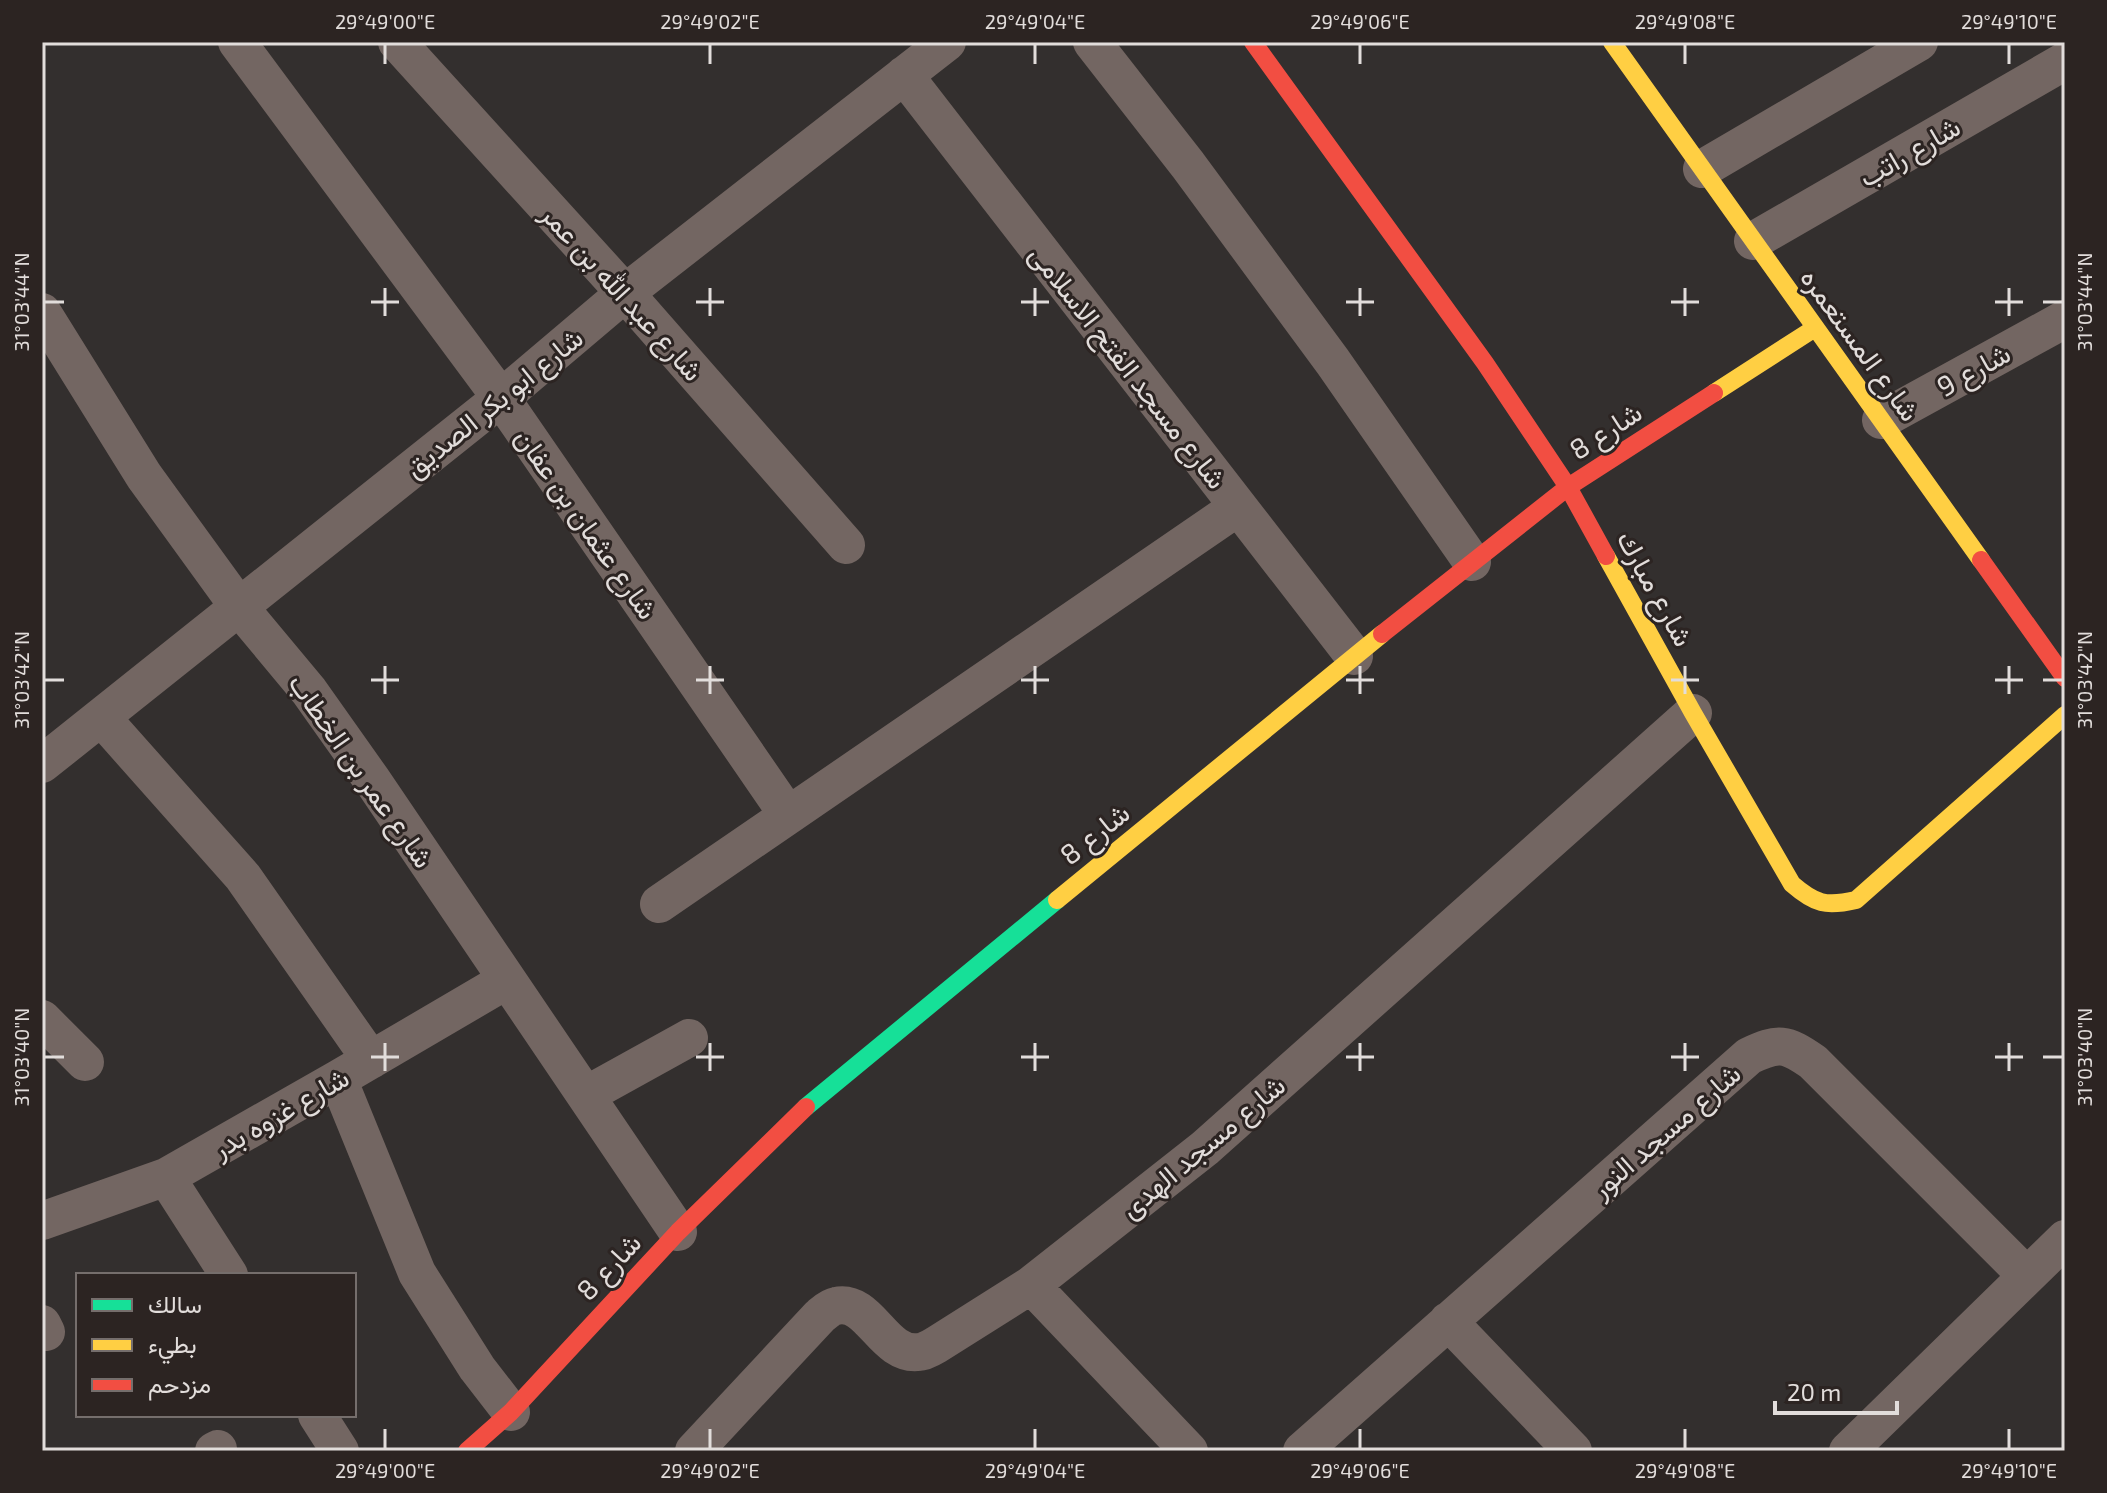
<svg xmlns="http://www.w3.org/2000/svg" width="2107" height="1493" font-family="'Exo 2',Vazirmatn,sans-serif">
	<rect width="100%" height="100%" fill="#332f2e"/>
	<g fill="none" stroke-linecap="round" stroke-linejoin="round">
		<path stroke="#736662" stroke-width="38" d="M 237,42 L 501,398 L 788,815
			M 397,42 L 625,293 L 846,545
			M 1092,42 L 1188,165 L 1333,362 L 1472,562
			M 904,75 L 1354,656
			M 1702,169 L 1919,42
			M 1753,241 L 2065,61
			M 42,312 L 144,476 L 239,607 L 309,691 L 372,780 L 678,1232
			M 1881,420 L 2065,319
			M 101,717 L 243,877 L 371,1060
			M 42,764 L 501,398 L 625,293 L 947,42
			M 659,904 L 1238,507
			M 42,1019 L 85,1062
			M 338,1079 L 417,1273 L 477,1368 L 511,1412
			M 586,1095 L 689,1038
			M 166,1177 L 229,1275
			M 42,1221 L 166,1177 L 338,1079 L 507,980
			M 1031,1285 L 1189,1451
			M 1448,1321 L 1573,1451
			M 42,1324 L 46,1332
			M 317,1415 L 340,1451
			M 214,1451 L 218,1449
			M 694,1451 L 820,1316 C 825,1312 830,1307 836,1306 C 870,1298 883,1357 919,1352 C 924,1352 931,1348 936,1345 L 1031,1285 L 1205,1148 L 1693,713
			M 1302,1451 L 1749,1056 C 1778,1042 1786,1043 1813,1062 L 2027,1276
			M 1848,1451 L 2065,1239"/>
		<path stroke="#16e098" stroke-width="18" d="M 806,1107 L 1057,900"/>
		<path stroke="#ffcf43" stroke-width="18" d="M 1612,42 L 1981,560
			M 1714,393 L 1815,328
			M 1606,556 L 1693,713 L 1792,884 C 1815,904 1826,907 1856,900 L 2065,715
			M 1057,900 L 1382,634"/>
		<path stroke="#f24e42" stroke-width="18" d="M 1253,42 L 1485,363 L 1568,487 L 1606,556
			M 1981,560 L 2065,678
			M 1382,634 L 1568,487 L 1714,393
			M 467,1451 L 511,1412 L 678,1232 L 806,1107"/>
	</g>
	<path fill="none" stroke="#e2dddb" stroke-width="3" d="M 385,44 L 385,64M 710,44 L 710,64M 1035,44 L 1035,64M 1360,44 L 1360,64M 1685,44 L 1685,64M 2009,44 L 2009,64M 385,288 L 385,316M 710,288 L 710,316M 1035,288 L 1035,316M 1360,288 L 1360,316M 1685,288 L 1685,316M 2009,288 L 2009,316M 44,302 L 64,302M 371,302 L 399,302M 696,302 L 724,302M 1021,302 L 1049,302M 1346,302 L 1374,302M 1671,302 L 1699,302M 1995,302 L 2023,302M 2043,302 L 2063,302M 385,666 L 385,694M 710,666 L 710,694M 1035,666 L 1035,694M 1360,666 L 1360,694M 1685,666 L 1685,694M 2009,666 L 2009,694M 44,680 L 64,680M 371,680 L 399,680M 696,680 L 724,680M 1021,680 L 1049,680M 1346,680 L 1374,680M 1671,680 L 1699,680M 1995,680 L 2023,680M 2043,680 L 2063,680M 385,1043 L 385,1071M 710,1043 L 710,1071M 1035,1043 L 1035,1071M 1360,1043 L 1360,1071M 1685,1043 L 1685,1071M 2009,1043 L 2009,1071M 44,1057 L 64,1057M 371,1057 L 399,1057M 696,1057 L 724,1057M 1021,1057 L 1049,1057M 1346,1057 L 1374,1057M 1671,1057 L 1699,1057M 1995,1057 L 2023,1057M 2043,1057 L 2063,1057M 385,1429 L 385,1449M 710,1429 L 710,1449M 1035,1429 L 1035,1449M 1360,1429 L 1360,1449M 1685,1429 L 1685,1449M 2009,1429 L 2009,1449"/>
	<g text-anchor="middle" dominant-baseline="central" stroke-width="6" stroke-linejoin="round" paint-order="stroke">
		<g font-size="28" fill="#e2dddb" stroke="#2c2422">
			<text transform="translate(1909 151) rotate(-30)">شارع راتب</text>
			<text transform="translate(623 292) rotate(48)">شارع عبد الله بن عمر</text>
			<text transform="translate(1861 344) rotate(54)">شارع المستعمره</text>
			<text transform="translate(1129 366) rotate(52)">شارع مسجد الفتح الاسلامى</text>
			<text transform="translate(1973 369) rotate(-29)">شارع 9</text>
			<text transform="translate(493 402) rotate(-39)">شارع ابو بكر الصديق</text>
			<text transform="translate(1605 430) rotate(-33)">شارع 8</text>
			<text transform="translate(587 523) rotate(55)">شارع عثمان بن عفان</text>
			<text transform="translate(1656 588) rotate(61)">شارع مبارك</text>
			<text transform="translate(362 770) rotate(55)">شارع عمر بن الخطاب</text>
			<text transform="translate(1094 833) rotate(-39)">شارع 8</text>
			<text transform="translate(280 1112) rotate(-30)">شارع غزوه بدر</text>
			<text transform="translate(1665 1130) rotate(-41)">شارع مسجد النور</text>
			<text transform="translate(1202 1146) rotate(-40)">شارع مسجد الهدى</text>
			<text transform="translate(608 1266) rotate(-47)">شارع 8</text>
		</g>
	</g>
	<rect width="2107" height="1493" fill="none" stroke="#2c2422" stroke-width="88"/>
	<rect x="76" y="1273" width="280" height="144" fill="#2c2422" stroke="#756e6c" stroke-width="2"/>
	<rect x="92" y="1299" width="40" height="12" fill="#16e098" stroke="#756e6c" stroke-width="2"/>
	<text x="148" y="1313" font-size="24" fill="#e2dddb">سالك</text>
	<rect x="92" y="1339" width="40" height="12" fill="#ffcf43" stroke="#756e6c" stroke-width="2"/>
	<text x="148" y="1353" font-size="24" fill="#e2dddb">بطيء</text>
	<rect x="92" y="1379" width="40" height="12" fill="#f24e42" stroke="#756e6c" stroke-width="2"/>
	<text x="148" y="1393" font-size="24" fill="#e2dddb">مزدحم</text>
	<path d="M1775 1401v12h122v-12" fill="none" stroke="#e2dddb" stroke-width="4"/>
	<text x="1787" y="1401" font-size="24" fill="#e2dddb" stroke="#2c2422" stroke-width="6" paint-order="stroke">20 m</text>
	<rect x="44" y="44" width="2019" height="1405" fill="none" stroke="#e2dddb" stroke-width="3"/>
	<g font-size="20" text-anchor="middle" fill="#e2dddb">
		<text x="385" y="29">29°49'00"E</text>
		<text x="710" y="29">29°49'02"E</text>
		<text x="1035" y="29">29°49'04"E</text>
		<text x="1360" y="29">29°49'06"E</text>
		<text x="1685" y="29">29°49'08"E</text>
		<text x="2009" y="29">29°49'10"E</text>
		<text transform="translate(22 302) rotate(-90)" y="7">31°03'44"N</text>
		<text transform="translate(2085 302) rotate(-90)" y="7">31°03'44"N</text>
		<text transform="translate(22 680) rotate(-90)" y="7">31°03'42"N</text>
		<text transform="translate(2085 680) rotate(-90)" y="7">31°03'42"N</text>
		<text transform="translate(22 1057) rotate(-90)" y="7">31°03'40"N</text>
		<text transform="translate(2085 1057) rotate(-90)" y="7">31°03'40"N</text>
		<text x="385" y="1478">29°49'00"E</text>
		<text x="710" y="1478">29°49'02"E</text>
		<text x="1035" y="1478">29°49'04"E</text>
		<text x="1360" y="1478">29°49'06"E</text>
		<text x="1685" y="1478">29°49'08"E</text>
		<text x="2009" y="1478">29°49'10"E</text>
	</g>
</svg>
